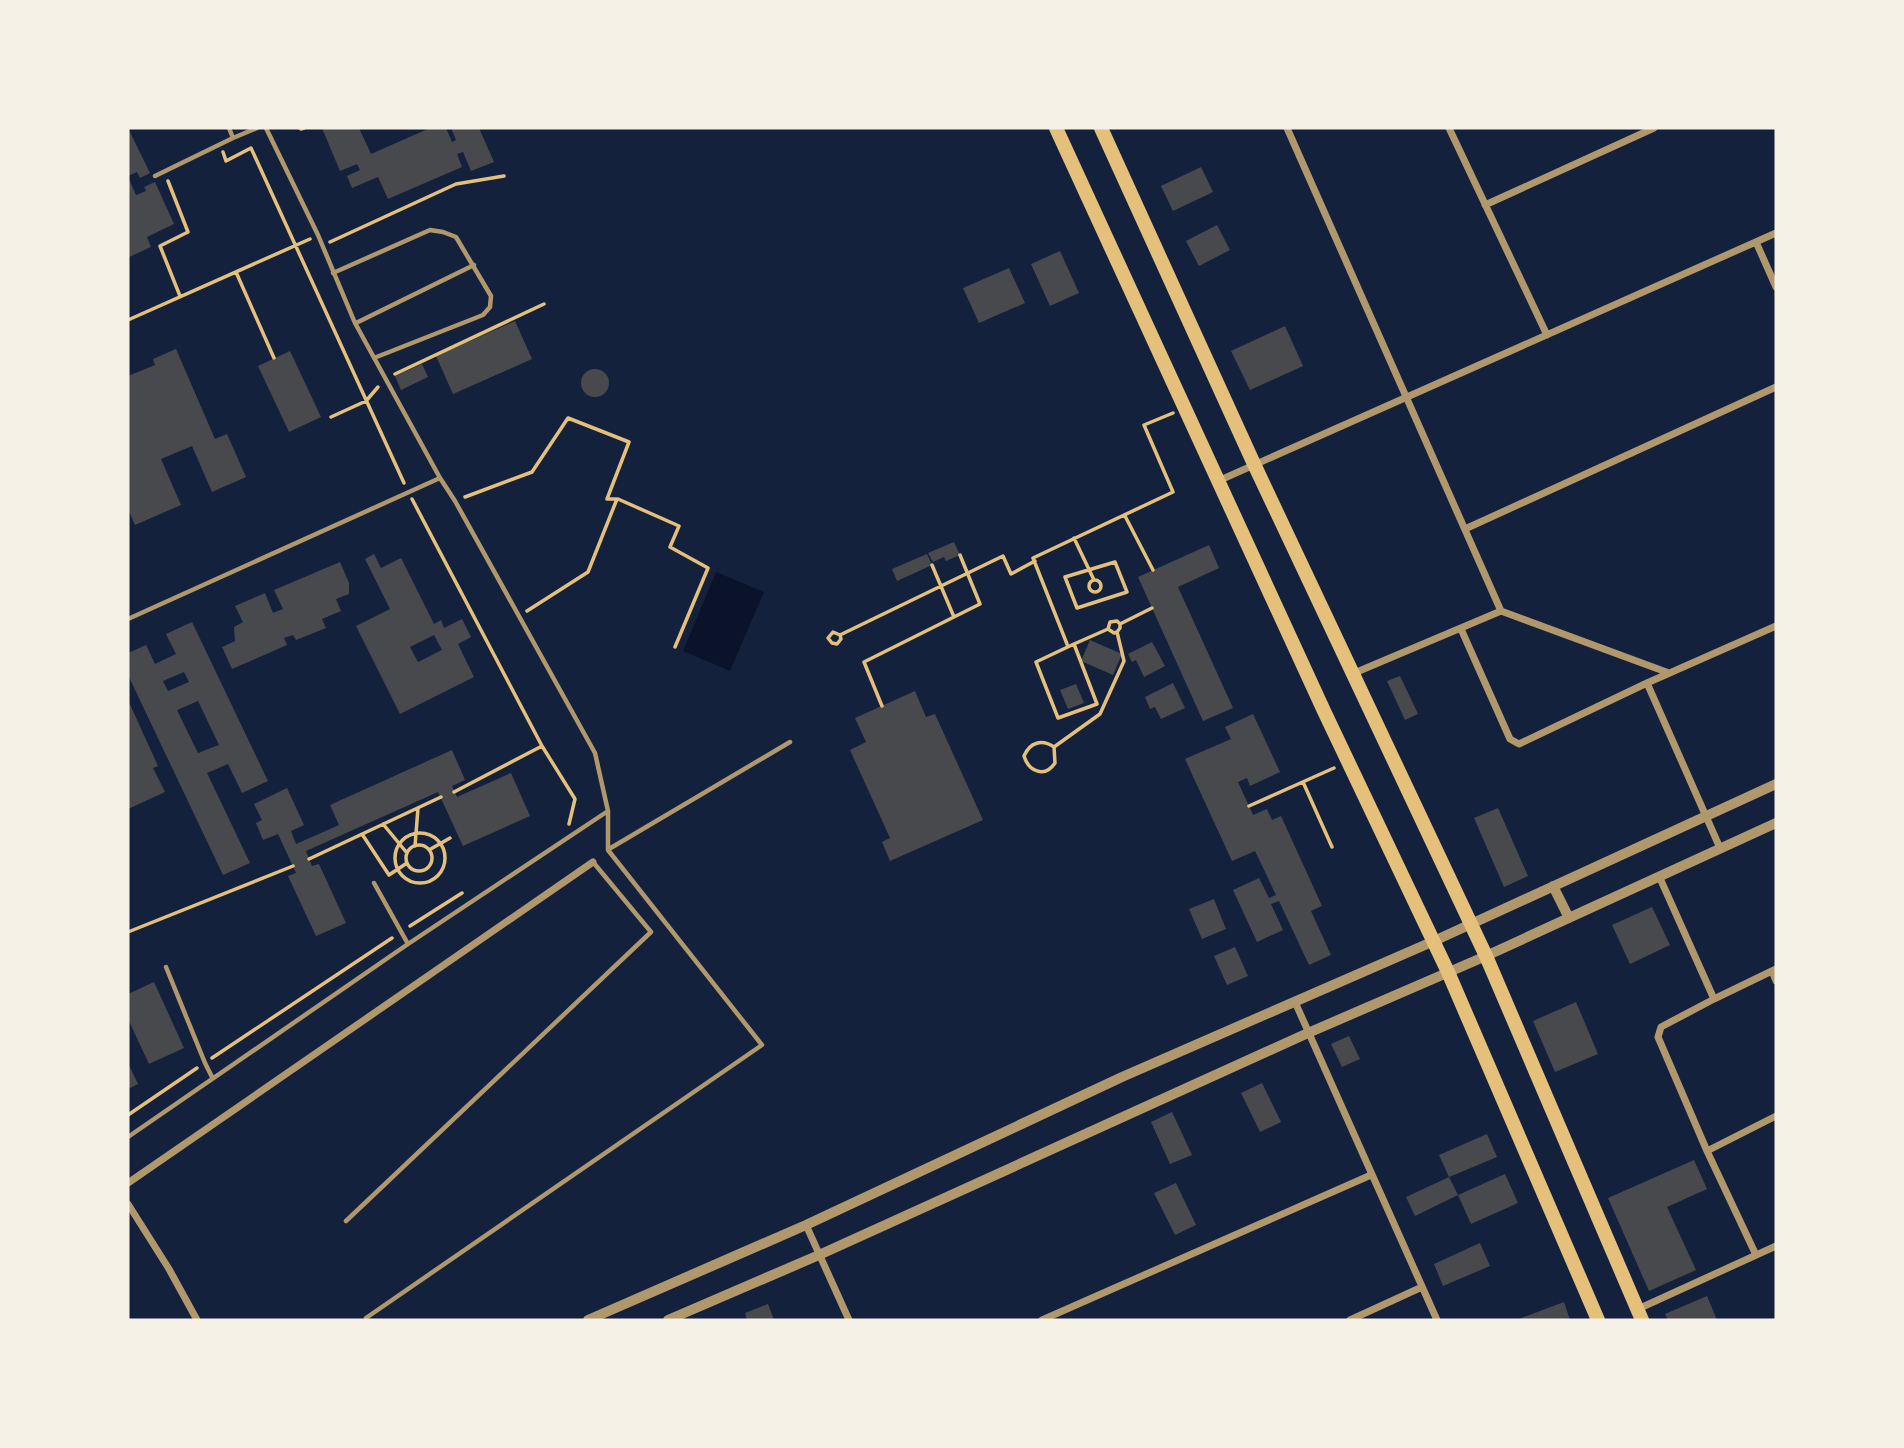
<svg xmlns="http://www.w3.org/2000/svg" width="1904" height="1448" font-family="Cabin,sans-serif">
	<rect width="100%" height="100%" fill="#14213d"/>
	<path fill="#0b132b" d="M 716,572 L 764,592 L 730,671 L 683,651 Z"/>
	<path fill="#48494c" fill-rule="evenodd" d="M 128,128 L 150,173 L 140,178 L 137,172 L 128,176 Z
		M 322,128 L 359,128 L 371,154 L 430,128 L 446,128 L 452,142 L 456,140 L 451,128 L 479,128 L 494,162 L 471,171 L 463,152 L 457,154 L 462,167 L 388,199 L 378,177 L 352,188 L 347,176 L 360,170 L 357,164 L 340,171 Z
		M 1201,167 L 1213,192 L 1173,211 L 1161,186 Z
		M 128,177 L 136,195 L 146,191 L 144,187 L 155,182 L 174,224 L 147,237 L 151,247 L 129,257 L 128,254 Z
		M 1217,225 L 1230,250 L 1199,266 L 1186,241 Z
		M 1060,251 L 1079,293 L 1050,306 L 1031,264 Z
		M 1009,268 L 1025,303 L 979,323 L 963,288 Z
		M 515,321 L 532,359 L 453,394 L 436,356 Z
		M 1285,326 L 1303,366 L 1250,390 L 1231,351 Z
		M 176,349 L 215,439 L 227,434 L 246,477 L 212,492 L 192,446 L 161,459 L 181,505 L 135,525 L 128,509 L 128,376 L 155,365 L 153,359 Z
		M 290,351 L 321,417 L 289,432 L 258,366 Z
		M 422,364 L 428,377 L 401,390 L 395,376 Z
		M581 383a14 14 0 1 1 28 0a14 14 0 1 1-28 0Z
		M 954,542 L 960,555 L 946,561 L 944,557 L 933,562 L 928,553 Z
		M 1209,545 L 1219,568 L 1178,587 L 1233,708 L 1203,721 L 1138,577 Z
		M 374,554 L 381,568 L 401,558 L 434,624 L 441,620 L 444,628 L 462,619 L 471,637 L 458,644 L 474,677 L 400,714 L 356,626 L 390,609 L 365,559 ZM 434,635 L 442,650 L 418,662 L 410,647 Z
		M 927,554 L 932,565 L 897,581 L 892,569 Z
		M 340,562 L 349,583 L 349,594 L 336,599 L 341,611 L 322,619 L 326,628 L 296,640 L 293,635 L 284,638 L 287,645 L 232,669 L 222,647 L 235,641 L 234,627 L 243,622 L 235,606 L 265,593 L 273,613 L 283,609 L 274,590 Z
		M 192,622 L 268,781 L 242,793 L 228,764 L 207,773 L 250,863 L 223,875 L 128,675 L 128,653 L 146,645 L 155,664 L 176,654 L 166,634 ZM 184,672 L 189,682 L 168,691 L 163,681 ZM 198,701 L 219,745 L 198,753 L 177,710 Z
		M 1090,640 L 1122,654 L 1113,675 L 1081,661 Z
		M 1152,642 L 1165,666 L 1144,677 L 1136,660 L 1132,662 L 1128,654 Z
		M 1400,676 L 1418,714 L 1405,720 L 1387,681 Z
		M 1173,683 L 1185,708 L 1161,719 L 1155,707 L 1150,709 L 1145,697 Z
		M 1076,684 L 1084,703 L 1068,709 L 1060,690 Z
		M 915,691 L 926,717 L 935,714 L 983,820 L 890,861 L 882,842 L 890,838 L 850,750 L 866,742 L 855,718 Z
		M 128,700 L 158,766 L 153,768 L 165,792 L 128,809 Z
		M 1253,714 L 1280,772 L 1250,786 L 1247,778 L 1238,782 L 1253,815 L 1267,809 L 1272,820 L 1281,816 L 1322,906 L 1311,911 L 1331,955 L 1309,965 L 1279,901 L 1271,904 L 1283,930 L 1257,942 L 1233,890 L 1259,878 L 1269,898 L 1276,895 L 1255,851 L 1232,861 L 1185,759 L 1231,739 L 1225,727 Z
		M 452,750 L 465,780 L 452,786 L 457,797 L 511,773 L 530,816 L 463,846 L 438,792 L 306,851 L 312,866 L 319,864 L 346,923 L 316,936 L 288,876 L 296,873 L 278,834 L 263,840 L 256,823 L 262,820 L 254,804 L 287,788 L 304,825 L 291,831 L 296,844 L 339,825 L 330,805 Z
		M 1498,808 L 1528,876 L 1504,887 L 1474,818 Z
		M 1214,899 L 1226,929 L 1202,939 L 1189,909 Z
		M 1652,907 L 1670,945 L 1630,964 L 1612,925 Z
		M 1235,947 L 1248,976 L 1227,985 L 1214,956 Z
		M 154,982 L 184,1048 L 149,1064 L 128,1019 L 128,994 Z
		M 1576,1002 L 1598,1054 L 1555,1072 L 1533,1021 Z
		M 1349,1036 L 1360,1059 L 1342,1067 L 1331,1044 Z
		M 128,1063 L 138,1084 L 128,1089 Z
		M 1262,1083 L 1281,1122 L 1260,1132 L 1241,1093 Z
		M 1172,1112 L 1192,1155 L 1170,1164 L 1151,1122 Z
		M 1487,1134 L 1497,1157 L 1449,1177 L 1439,1155 Z
		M 1694,1160 L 1707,1189 L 1667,1207 L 1696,1270 L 1649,1291 L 1608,1198 Z
		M 1505,1174 L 1518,1203 L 1471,1224 L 1458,1195 Z
		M 1449,1177 L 1458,1195 L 1415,1216 L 1406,1197 Z
		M 1176,1183 L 1196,1225 L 1175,1235 L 1154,1193 Z
		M 1480,1243 L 1490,1266 L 1443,1286 L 1434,1264 Z
		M 1707,1296 L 1717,1320 L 1668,1320 L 1665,1314 Z
		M 1564,1302 L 1570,1320 L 1516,1320 Z
		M 768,1304 L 774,1320 L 747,1320 L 745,1313 Z"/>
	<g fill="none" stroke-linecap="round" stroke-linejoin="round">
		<path stroke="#e5c07b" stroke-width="3.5" d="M 300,128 L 301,129 L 304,128
			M 223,152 L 226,161 L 251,148 L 404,483
			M 168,181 L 188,232 L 160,246 L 180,296
			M 330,242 L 456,184 L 504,176
			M 236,272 L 274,358
			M 128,320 L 310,239
			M 395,374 L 544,304
			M 331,417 L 366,401 L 378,387
			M 465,497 L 532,472 L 568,418 L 629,442 L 607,499 L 617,499 L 588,572 L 527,611
			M 412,499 L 542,746 L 575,799 L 569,824
			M 618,499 L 679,526 L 670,547 L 708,568 L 675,647
			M 1125,516 L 1153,570
			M 1074,538 L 1094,580
			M 1115,562 L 1127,592 L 1077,608 L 1065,577 Z
			M 932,565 L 954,617
			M1089 586a6 6 0 1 1 12 0a6 6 0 1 1-12 0Z
			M 1120,624 L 1120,628 L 1117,632 L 1114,633 L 1108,629 L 1110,622 L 1117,621 L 1120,624 L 1152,608
			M 840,635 L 841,639 L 837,644 L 832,643 L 828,638 L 833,632 L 840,635 L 1003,556 L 1011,574 L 1035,561
			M 1067,644 L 1033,558 L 1173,492 L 1144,425 L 1173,413
			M 1074,644 L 1097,704 L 1058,718 L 1036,662 Z
			M 1074,644 L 1108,629
			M 882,706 L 864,662 L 980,604 L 960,555
			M 1054,747 L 1055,763 C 1045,778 1029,772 1024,756 C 1030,742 1042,739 1054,747 L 1100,714 L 1124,661 L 1117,632
			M 1303,782 L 1332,847
			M 454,792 L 542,746
			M 1249,806 L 1334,768
			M 383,824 L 407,853
			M395 858a25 25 0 1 1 50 0a25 25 0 1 1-50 0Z
			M 362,834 L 389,875 L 407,863
			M406 858a13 13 0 1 1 26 0a13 13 0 1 1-26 0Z
			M 415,846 L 418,808
			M 429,850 L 450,838
			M 309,859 L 441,797
			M 410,926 L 462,893
			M 128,932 L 293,866
			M 212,1058 L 392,938
			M 128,1115 L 197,1068"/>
		<path stroke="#b1986c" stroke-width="4.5" d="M 229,128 L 233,138 L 257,128
			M 266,128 L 318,235 L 355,323 L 440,478 L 455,501 L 595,753 L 608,811 L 608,850 L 762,1045 L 366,1318
			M 155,176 L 233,138
			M 333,273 L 430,230 L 443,232 L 456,237 L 491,296 L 490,307 L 483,315 L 374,358
			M 356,323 L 474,265
			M 128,619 L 440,478
			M 609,849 L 790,742
			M 374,883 L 408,944
			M 166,967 L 205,1063 L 212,1077
			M 128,1137 L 408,944 L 608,811
			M 346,1221 L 651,932 L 593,862"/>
		<path stroke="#b1986c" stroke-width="7" d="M 1287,128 L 1501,611 L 1669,673
			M 1449,128 L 1547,335
			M 1485,205 L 1654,128
			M 1756,242 L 1776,287
			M 1218,481 L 1776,233
			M 1465,529 L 1776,387
			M 1461,629 L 1510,739 L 1519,744 L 1647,683 L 1776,626
			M 1352,674 L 1501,611
			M 1647,683 L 1720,848
			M 1659,876 L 1714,999
			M 1772,971 L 1776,981
			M 1295,1002 L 1437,1320
			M 1707,1151 L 1776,1116
			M 128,1183 L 593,862
			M 128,1204 L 169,1269 L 197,1320
			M 806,1225 L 849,1320
			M 1756,1255 L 1707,1151 L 1658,1037 L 1661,1027 L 1714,999 L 1776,969
			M 1638,1309 L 1776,1246
			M 1042,1320 L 1371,1175
			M 1350,1320 L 1422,1287"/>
		<path stroke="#b1986c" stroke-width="10" d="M 1553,886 L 1569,918
			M 588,1320 L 806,1225 L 1122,1077 L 1434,941 L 1776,784
			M 668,1320 L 819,1255 L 1308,1033 L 1486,956 L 1776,823"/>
		<path stroke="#e5c07b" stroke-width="14" d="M 1056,128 L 1324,711 L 1448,972 L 1598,1320
			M 1101,128 L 1254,464 L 1486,956 L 1642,1320"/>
	</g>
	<rect width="1904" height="1448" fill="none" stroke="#f6f1e7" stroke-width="259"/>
</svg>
